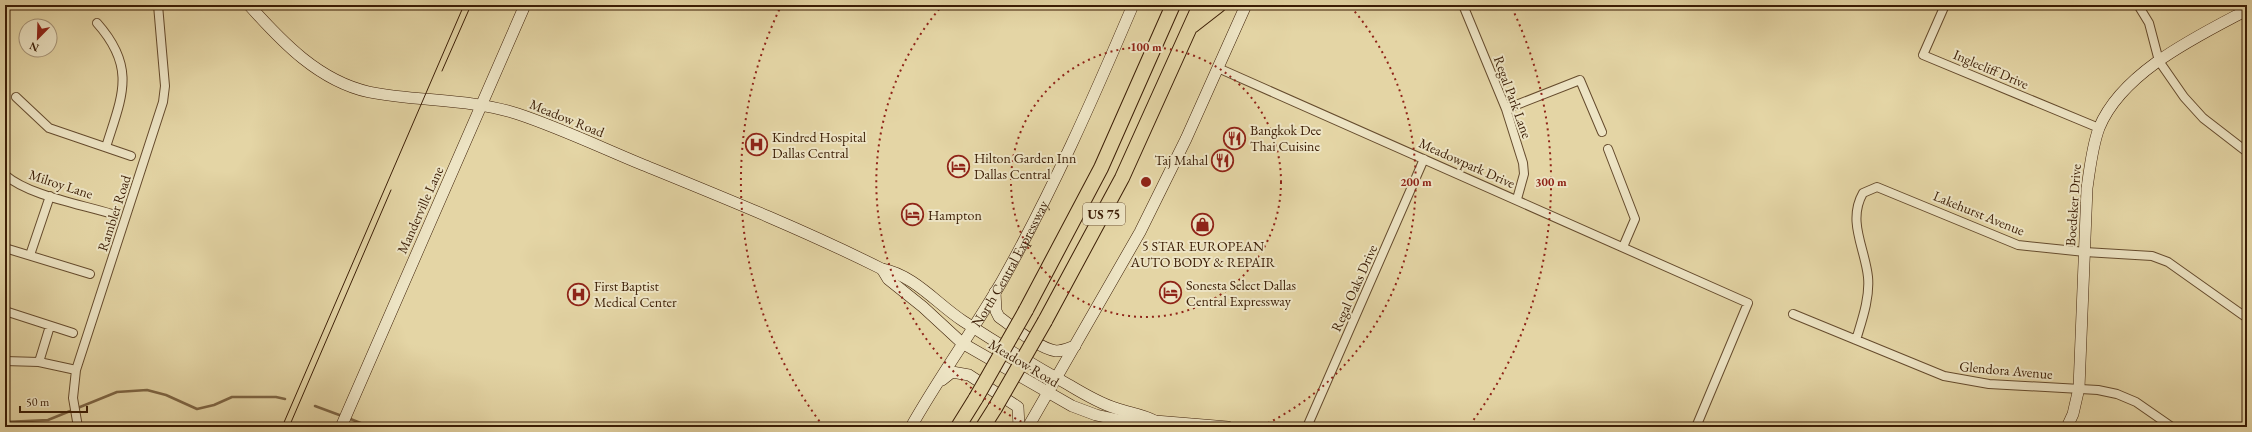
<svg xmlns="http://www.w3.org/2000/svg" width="2252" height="432" font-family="'EB Garamond',serif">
	<rect width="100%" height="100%" fill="#e4d5a5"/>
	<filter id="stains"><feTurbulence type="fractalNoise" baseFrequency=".005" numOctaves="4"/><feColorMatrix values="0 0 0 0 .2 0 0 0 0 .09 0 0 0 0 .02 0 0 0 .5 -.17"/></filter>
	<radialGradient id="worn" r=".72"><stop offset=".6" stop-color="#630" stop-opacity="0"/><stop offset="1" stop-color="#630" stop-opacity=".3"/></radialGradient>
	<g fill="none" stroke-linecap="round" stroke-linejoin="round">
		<path stroke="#7e6645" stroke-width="2.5" d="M 315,406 L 342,416
			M 348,418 L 363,424 L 389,427
			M 5,422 L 48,420 L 117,392 L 147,390 L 166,395 L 197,409 L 214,405 L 232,397 L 276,397 L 285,399
			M 473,427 L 482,424"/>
		<defs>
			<path id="street" d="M 1463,5 L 1506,109 L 1523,163 L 1524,174 L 1517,199
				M 1945,5 L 1923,55 L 2099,128
				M 2138,5 L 2149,23 L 2159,61 L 2184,97 L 2203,118 L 2247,152
				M 97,23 C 137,68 122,96 106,147
				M 1218,68 L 1748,303 L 1696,427
				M 16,97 L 49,128 L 131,156
				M 1506,109 L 1580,80 L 1602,132
				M 1608,149 L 1635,219 L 1623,247
				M 5,175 C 30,196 80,204 112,214
				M 5,248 L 90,274
				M 30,255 L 50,196
				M 5,311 L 73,333
				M 1793,314 L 1944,376 L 1989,384 L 2098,390 L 2117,394 L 2136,402 L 2172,427
				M 1856,340 C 1862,320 1870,298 1868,277 C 1865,248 1847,221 1863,193 L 1877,187 L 2018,245 L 2085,252 L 2152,256 L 2168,262 L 2247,318
				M 5,361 L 39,362 L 76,370
				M 39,362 L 50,326
				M 78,427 L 73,398 L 76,370 L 163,102 L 165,86 L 158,5
				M 1307,427 L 1424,159"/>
			<g id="secondary">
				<path d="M 249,5 C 282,42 319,81 369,92 C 419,102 469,98 518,114 C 560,128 600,147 641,164 C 722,197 804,230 882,269 C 914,275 937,304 963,321 C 997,343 1033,365 1069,385 C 1084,394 1099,403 1115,408 C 1129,413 1142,414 1155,421"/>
				<path d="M 882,269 L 888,279 L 923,307 L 962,343 L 1072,406 L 1096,415 L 1137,424 L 1155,421 L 1228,427"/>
				<path d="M 995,292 L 996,311 L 999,317 C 1013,327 1040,349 1056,351 C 1063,351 1069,348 1075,346"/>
				<path d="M 942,380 L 952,372 L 969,375 L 1018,407 L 1019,427"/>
				<path d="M 341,427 L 525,5"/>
				<path id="s1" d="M 911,427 C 939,377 973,331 1002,281 C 1052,192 1093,99 1133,5"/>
				<path d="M 1028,427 L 1140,232 L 1186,139 L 1246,5"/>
				<path d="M 2067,427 L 2073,414 L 2079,388 L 2087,188 C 2090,168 2092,147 2099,128 C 2122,72 2196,37 2247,10"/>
			</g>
			<path id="highway" d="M 1192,26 L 1219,5
				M 1026,310 L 1101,168 L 1173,5
				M 1045,321 L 1122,178 L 1200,5
				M 958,427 L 976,398
				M 983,427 L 995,408"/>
		</defs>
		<use href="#street" stroke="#654b2d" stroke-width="10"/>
		<use href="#secondary" stroke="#3b1d05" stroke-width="12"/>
		<use href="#highway" stroke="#3b1d05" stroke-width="16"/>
		<use href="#street" stroke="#ede4c4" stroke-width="8"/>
		<use href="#secondary" stroke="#ede4c4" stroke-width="11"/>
		<use href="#highway" stroke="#e4d5a5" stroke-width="14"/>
		<path stroke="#3b1d05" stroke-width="1" d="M 442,71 L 471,5
			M 282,427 L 464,5
			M 289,427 L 391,190"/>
		<defs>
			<path id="highway-bridge" d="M 976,398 L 1026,310
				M 995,408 L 1045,321"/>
		</defs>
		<use href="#highway-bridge" stroke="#3b1d05" stroke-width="16" stroke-linecap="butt"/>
		<use href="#highway-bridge" stroke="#e4d5a5" stroke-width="14"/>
	</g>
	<g fill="none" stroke="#8f2418" stroke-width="2" stroke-dasharray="2 4">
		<circle cx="1146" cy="182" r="135"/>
		<path d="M1032 427A270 270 0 0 1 941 7M1351 7A270 270 0 0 1 1260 427"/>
		<path d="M823 426A405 405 0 0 1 780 8M1512 8A405 405 0 0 1 1469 426"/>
	</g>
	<defs>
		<symbol id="restaurant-ring" viewBox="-11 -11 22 22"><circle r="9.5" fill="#ede4c4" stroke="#8f2418" stroke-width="1.5"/><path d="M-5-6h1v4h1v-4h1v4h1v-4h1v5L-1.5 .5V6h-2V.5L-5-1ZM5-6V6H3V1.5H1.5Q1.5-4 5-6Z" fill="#8f2418"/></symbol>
		<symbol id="hospital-ring" viewBox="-11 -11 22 22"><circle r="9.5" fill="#ede4c4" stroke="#8f2418" stroke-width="1.5"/><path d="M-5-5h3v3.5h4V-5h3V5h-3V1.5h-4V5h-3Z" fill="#8f2418"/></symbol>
		<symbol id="hotel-ring" viewBox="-11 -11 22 22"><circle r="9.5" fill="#ede4c4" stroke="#8f2418" stroke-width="1.5"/><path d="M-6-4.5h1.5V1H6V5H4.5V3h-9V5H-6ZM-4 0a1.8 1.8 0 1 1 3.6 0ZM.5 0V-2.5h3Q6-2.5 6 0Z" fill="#8f2418"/></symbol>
		<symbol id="shop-ring" viewBox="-11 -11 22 22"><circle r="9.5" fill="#ede4c4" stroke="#8f2418" stroke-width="1.5"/><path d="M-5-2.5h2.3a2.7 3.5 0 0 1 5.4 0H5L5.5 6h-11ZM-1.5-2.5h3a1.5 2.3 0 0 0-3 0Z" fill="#8f2418"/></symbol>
	</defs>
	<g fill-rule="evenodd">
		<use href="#restaurant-ring" x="1222" y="126" width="25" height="25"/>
		<use href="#hospital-ring" x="744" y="132" width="25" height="25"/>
		<use href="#restaurant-ring" x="1210" y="148" width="25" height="25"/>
		<use href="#hotel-ring" x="946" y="154" width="25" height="25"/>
		<use href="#hotel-ring" x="900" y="202" width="25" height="25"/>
		<use href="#shop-ring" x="1190" y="212" width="25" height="25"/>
		<use href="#hotel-ring" x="1158" y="280" width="25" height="25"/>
		<use href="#hospital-ring" x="566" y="282" width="25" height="25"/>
	</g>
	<g text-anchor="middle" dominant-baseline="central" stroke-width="4" stroke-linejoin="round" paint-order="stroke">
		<rect fill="#ede4c4" stroke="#70593e" stroke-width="1" x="1083" y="203" width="42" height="22" rx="3"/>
		<g font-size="13" font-weight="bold" fill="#3b1d05">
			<text x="1104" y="214">US 75</text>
		</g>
		<g font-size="14" fill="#3b1d05" stroke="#ede4c4">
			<text transform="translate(1991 69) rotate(23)">Inglecliff Drive</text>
			<text transform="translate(1513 97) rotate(70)">Regal Park Lane</text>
			<text transform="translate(567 118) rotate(22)">Meadow Road</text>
			<text transform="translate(1467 163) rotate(24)">Meadowpark Drive</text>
			<text transform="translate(61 184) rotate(18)">Milroy Lane</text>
			<text transform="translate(2073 205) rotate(-86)">Boedeker Drive</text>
			<text transform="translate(420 210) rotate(-66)">Manderville Lane</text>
			<text transform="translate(114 213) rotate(-72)">Rambler Road</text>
			<text transform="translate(1979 213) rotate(22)">Lakehurst Avenue</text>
			<text stroke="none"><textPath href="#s1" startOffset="191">North Central Expressway</textPath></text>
			<text transform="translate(1354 288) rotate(-66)">Regal Oaks Drive</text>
			<text transform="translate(1024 363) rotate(31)">Meadow Road</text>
			<text transform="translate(2006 370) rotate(5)">Glendora Avenue</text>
		</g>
		<g font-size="14" fill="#3b1d05" stroke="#ede4c4" text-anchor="start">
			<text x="1250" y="130">Bangkok Dee<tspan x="1250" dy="16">Thai Cuisine</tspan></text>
			<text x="772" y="137">Kindred Hospital<tspan x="772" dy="16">Dallas Central</tspan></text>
			<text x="974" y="158">Hilton Garden Inn<tspan x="974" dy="16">Dallas Central</tspan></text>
			<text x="1208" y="160" text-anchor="end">Taj Mahal</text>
			<text x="928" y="215">Hampton</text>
			<text x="1203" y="246" text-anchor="middle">5 STAR EUROPEAN<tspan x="1203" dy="16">AUTO BODY &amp; REPAIR</tspan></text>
			<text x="1186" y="285">Sonesta Select Dallas<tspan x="1186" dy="16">Central Expressway</tspan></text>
			<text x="594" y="286">First Baptist<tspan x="594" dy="16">Medical Center</tspan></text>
		</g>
	</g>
	<circle cx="1146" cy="182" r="6" fill="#8f2418" stroke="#ede4c4" stroke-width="2"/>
	<g font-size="12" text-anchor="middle" font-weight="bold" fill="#8f2418" stroke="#ede4c4" stroke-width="4" stroke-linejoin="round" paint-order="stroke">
		<text x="1146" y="51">100 m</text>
		<text x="1416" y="186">200 m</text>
		<text x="1551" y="186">300 m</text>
	</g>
	<rect width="2252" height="432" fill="none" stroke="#e4d5a5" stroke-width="20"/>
	<rect x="6" y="6" width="2240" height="420" fill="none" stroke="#3b1d05" stroke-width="2"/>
	<rect x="10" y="10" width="2232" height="412" fill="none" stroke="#3b1d05"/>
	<g transform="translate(38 38) rotate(203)"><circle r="19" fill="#ede4c4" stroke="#a69478"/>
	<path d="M0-3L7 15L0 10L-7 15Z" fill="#8f2418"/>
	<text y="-6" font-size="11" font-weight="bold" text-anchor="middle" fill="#3b1d05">N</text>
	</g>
	<path d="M20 406v6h67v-6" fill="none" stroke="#3b1d05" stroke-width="2"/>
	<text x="26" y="406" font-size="12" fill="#3b1d05" stroke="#ede4c4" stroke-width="3" paint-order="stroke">50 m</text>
	<rect width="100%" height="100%" filter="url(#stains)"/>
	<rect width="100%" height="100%" fill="url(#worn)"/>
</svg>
